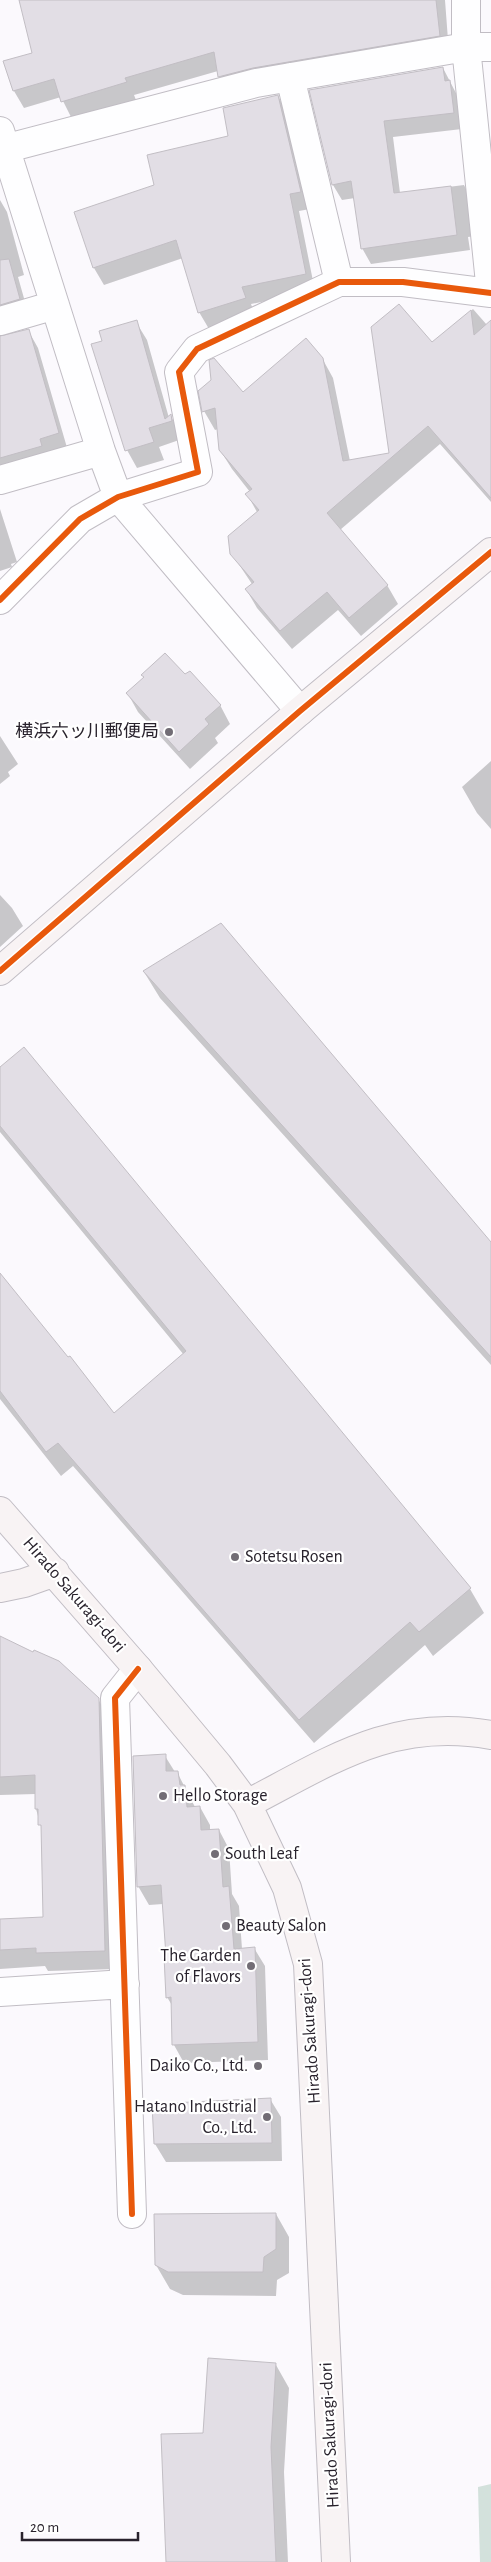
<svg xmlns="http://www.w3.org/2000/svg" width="491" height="2562" font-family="'Alegreya Sans','Noto Sans JP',sans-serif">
	<rect width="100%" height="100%" fill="#fbf9fd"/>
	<path fill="#d3e1dc" d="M 491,2484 L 491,2562 L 480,2562 L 478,2487 Z"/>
	<path fill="#0003" d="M 20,0 L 445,0 L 449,53 L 229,94 L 218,71 L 134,95 L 136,100 L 72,119 L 61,97 L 24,108 L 14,91 L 34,53 Z
		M 443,68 L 458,97 L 462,129 L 393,137 L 400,193 L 464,185 L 472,201 L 476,236 L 468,237 L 470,250 L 371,264 L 362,248 L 355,198 L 342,200 L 333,185 L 311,91 Z
		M 278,96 L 287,113 L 310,209 L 299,211 L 315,291 L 251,304 L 255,315 L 209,329 L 199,312 L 183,258 L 104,285 L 94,268 L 76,213 L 156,186 L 230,137 Z
		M 0,200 L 7,212 L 24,275 L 18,277 L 29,316 L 0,327 Z
		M 473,309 L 487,325 L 491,322 L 491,502 L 440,444 L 340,530 L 387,585 L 398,604 L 361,636 L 338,610 L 292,649 L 257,608 L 246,589 L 252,584 L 232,554 L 257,512 L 247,494 L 250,492 L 232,469 L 220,450 L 218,429 L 215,430 L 204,411 L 322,358 L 333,378 L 350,461 L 390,454 L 432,344 Z
		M 136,322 L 147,340 L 169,418 L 171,416 L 182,439 L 159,447 L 164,460 L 137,468 L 127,450 Z
		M 28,330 L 38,348 L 68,451 L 0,478 L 0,337 Z
		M 0,509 L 17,562 L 11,564 L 12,567 L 0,571 Z
		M 185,676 L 220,705 L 230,724 L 215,738 L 218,743 L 190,769 L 138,712 L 128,694 Z
		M 0,736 L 18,764 L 8,772 L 10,776 L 0,784 Z
		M 491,761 L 491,829 L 477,813 L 462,787 Z
		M 0,895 L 12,908 L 23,926 L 0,947 Z
		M 144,972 L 491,1244 L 491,1365 L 160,998 Z
		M 0,1069 L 447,1560 L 470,1589 L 484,1613 L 433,1656 L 425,1645 L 314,1743 L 73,1466 L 61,1476 L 0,1399 L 0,1276 L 113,1415 L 184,1355 L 0,1132 Z
		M 0,1637 L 98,1699 L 109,1718 L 115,1969 L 48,1971 L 45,1966 L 0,1969 L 0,1920 L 44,1918 L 42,1830 L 36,1809 L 36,1794 L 0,1795 Z
		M 165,1756 L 175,1772 L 177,1772 L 195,1807 L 200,1807 L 210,1825 L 210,1831 L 219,1830 L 229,1849 L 232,1894 L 239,1906 L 242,1949 L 254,1948 L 265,1966 L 268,2060 L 184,2063 L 174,2045 L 173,2007 L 167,1997 L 167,1957 L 163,1904 L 149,1905 L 138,1886 Z
		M 270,2099 L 281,2117 L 282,2161 L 166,2162 L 155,2144 Z
		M 276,2214 L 289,2237 L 289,2273 L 277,2280 L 276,2296 L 183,2295 L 170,2289 L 156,2265 Z
		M 276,2365 L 289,2388 L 284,2472 L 288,2562 L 167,2562 L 204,2434 Z"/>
	<path fill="#e2dee5" stroke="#c2bec4" d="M 19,0 L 436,0 L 440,36 L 253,68 L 218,77 L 214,52 L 125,78 L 127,82 L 61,102 L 54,79 L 13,91 L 3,61 L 32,53 Z
		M 443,67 L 445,81 L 450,80 L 454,113 L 384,121 L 394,193 L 451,186 L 457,235 L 361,249 L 351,181 L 332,185 L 309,90 Z
		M 278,95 L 301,192 L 290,194 L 306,274 L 242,287 L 246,298 L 198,313 L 176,240 L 93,268 L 74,212 L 154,185 L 147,155 L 228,136 L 223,108 Z
		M 9,259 L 20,299 L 0,305 L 0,260 Z
		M 399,304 L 432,342 L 471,310 L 474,335 L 491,320 L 491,498 L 428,426 L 327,513 L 388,585 L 349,618 L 327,592 L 280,631 L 245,589 L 254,582 L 230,554 L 228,536 L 259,510 L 245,494 L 252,489 L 219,450 L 215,408 L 202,412 L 198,391 L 211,380 L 209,360 L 214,358 L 243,392 L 306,338 L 323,358 L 343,461 L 389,453 L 371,327 Z
		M 137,320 L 165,419 L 171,414 L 172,421 L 149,428 L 154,442 L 125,451 L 91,344 L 102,341 L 99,331 Z
		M 29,329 L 59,433 L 40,439 L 42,446 L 0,458 L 0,336 Z
		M 165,653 L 185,674 L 190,671 L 221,705 L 205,719 L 209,724 L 179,752 L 126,693 L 144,677 L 141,675 Z
		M 221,923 L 491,1242 L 491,1357 L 143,971 Z
		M 24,1047 L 471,1588 L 419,1632 L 410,1622 L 299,1720 L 58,1443 L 46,1452 L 0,1391 L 0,1273 L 68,1357 L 70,1356 L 114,1413 L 186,1351 L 0,1126 L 0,1067 Z
		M 0,1636 L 33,1652 L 34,1650 L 59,1661 L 99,1698 L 105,1951 L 36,1953 L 36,1948 L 0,1950 L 0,1919 L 43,1917 L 41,1825 L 38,1825 L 38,1809 L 35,1809 L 35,1775 L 0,1777 Z
		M 166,1754 L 166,1771 L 178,1771 L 180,1785 L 185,1785 L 187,1807 L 200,1806 L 201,1830 L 219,1829 L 223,1887 L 229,1886 L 234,1949 L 255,1947 L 258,2042 L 172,2045 L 171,1997 L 166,1998 L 164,1956 L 166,1956 L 161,1885 L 137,1887 L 133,1756 Z
		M 271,2098 L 272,2143 L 154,2144 L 152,2104 Z
		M 276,2213 L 276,2249 L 264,2257 L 263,2272 L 168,2272 L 155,2265 L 154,2214 Z
		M 208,2358 L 276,2363 L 271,2447 L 276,2562 L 166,2562 L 161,2434 L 203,2433 Z"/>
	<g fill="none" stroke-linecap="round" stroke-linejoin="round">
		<defs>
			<path id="street" d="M 466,0 L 466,47 L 491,293
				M 290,77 L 339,282
				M 0,131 L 101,451 L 118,497 L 300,711
				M 0,150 L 256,83 L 466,47 L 491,47
				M 0,321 L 55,305
				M 0,480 L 101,451
				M 0,600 L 80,519 L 118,497 L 198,472 L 179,372 L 197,349 L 339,282 L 403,282 L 491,293
				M 0,1992 L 125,1984
				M 132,2214 L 115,1698 L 138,1669"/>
			<path id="secondary" d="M 0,971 L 300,711 L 491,552
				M 0,1511 L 138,1669 L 218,1765 L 247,1804 L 287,1888 L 308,1964 L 336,2562
				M 0,1588 L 24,1583 L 55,1572
				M 247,1804 C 330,1761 393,1717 491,1735"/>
		</defs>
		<use href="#street" stroke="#c1bdc4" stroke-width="30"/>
		<use href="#secondary" stroke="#c1bdc4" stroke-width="30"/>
		<use href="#street" stroke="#fefeff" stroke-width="28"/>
		<use href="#secondary" stroke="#f8f3f4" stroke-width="28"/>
		<defs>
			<path id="cycleway" d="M 0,600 L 80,519 L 118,497 L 198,472 L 179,372 L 197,349 L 339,282 L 403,282 L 491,293
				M 0,971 L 300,711 L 491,552
				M 132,2214 L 115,1698 L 138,1669"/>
		</defs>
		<use href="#cycleway" stroke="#fff" stroke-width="9"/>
		<use href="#cycleway" stroke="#e8590c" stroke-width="6"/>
	</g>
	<g fill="#726d75" stroke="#fff" stroke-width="2">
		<circle cx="169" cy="732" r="5"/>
		<circle cx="235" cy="1557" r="5"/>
		<circle cx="163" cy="1796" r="5"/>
		<circle cx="215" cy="1854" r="5"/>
		<circle cx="226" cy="1926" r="5"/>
		<circle cx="251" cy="1966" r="5"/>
		<circle cx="258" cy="2066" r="5"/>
		<circle cx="267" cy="2117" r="5"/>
	</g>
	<g text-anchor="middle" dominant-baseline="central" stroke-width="4.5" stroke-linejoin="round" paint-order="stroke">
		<g font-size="18" fill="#28222c" stroke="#fff" text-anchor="end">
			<text x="159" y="732">横浜六ッ川郵便局</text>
			<text x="245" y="1557" text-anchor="start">Sotetsu Rosen</text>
			<text x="173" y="1796" text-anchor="start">Hello Storage</text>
			<text x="225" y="1854" text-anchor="start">South Leaf</text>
			<text x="236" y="1926" text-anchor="start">Beauty Salon</text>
			<text x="241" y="1956">The Garden<tspan x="241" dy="21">of Flavors</tspan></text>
			<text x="248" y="2066">Daiko Co., Ltd.</text>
			<text x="257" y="2107">Hatano Industrial<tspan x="257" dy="21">Co., Ltd.</tspan></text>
		</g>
		<g font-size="18" fill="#28222c" stroke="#fff">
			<text transform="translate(74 1595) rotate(49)">Hirado Sakuragi-dori</text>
			<text transform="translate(310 2031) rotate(-94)">Hirado Sakuragi-dori</text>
			<text transform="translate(330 2435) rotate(-93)">Hirado Sakuragi-dori</text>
		</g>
	</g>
	<path d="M22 2532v8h116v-8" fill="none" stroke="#28222c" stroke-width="2.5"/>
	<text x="30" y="2532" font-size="15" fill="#28222c" stroke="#ffffff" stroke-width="4" paint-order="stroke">20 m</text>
</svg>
